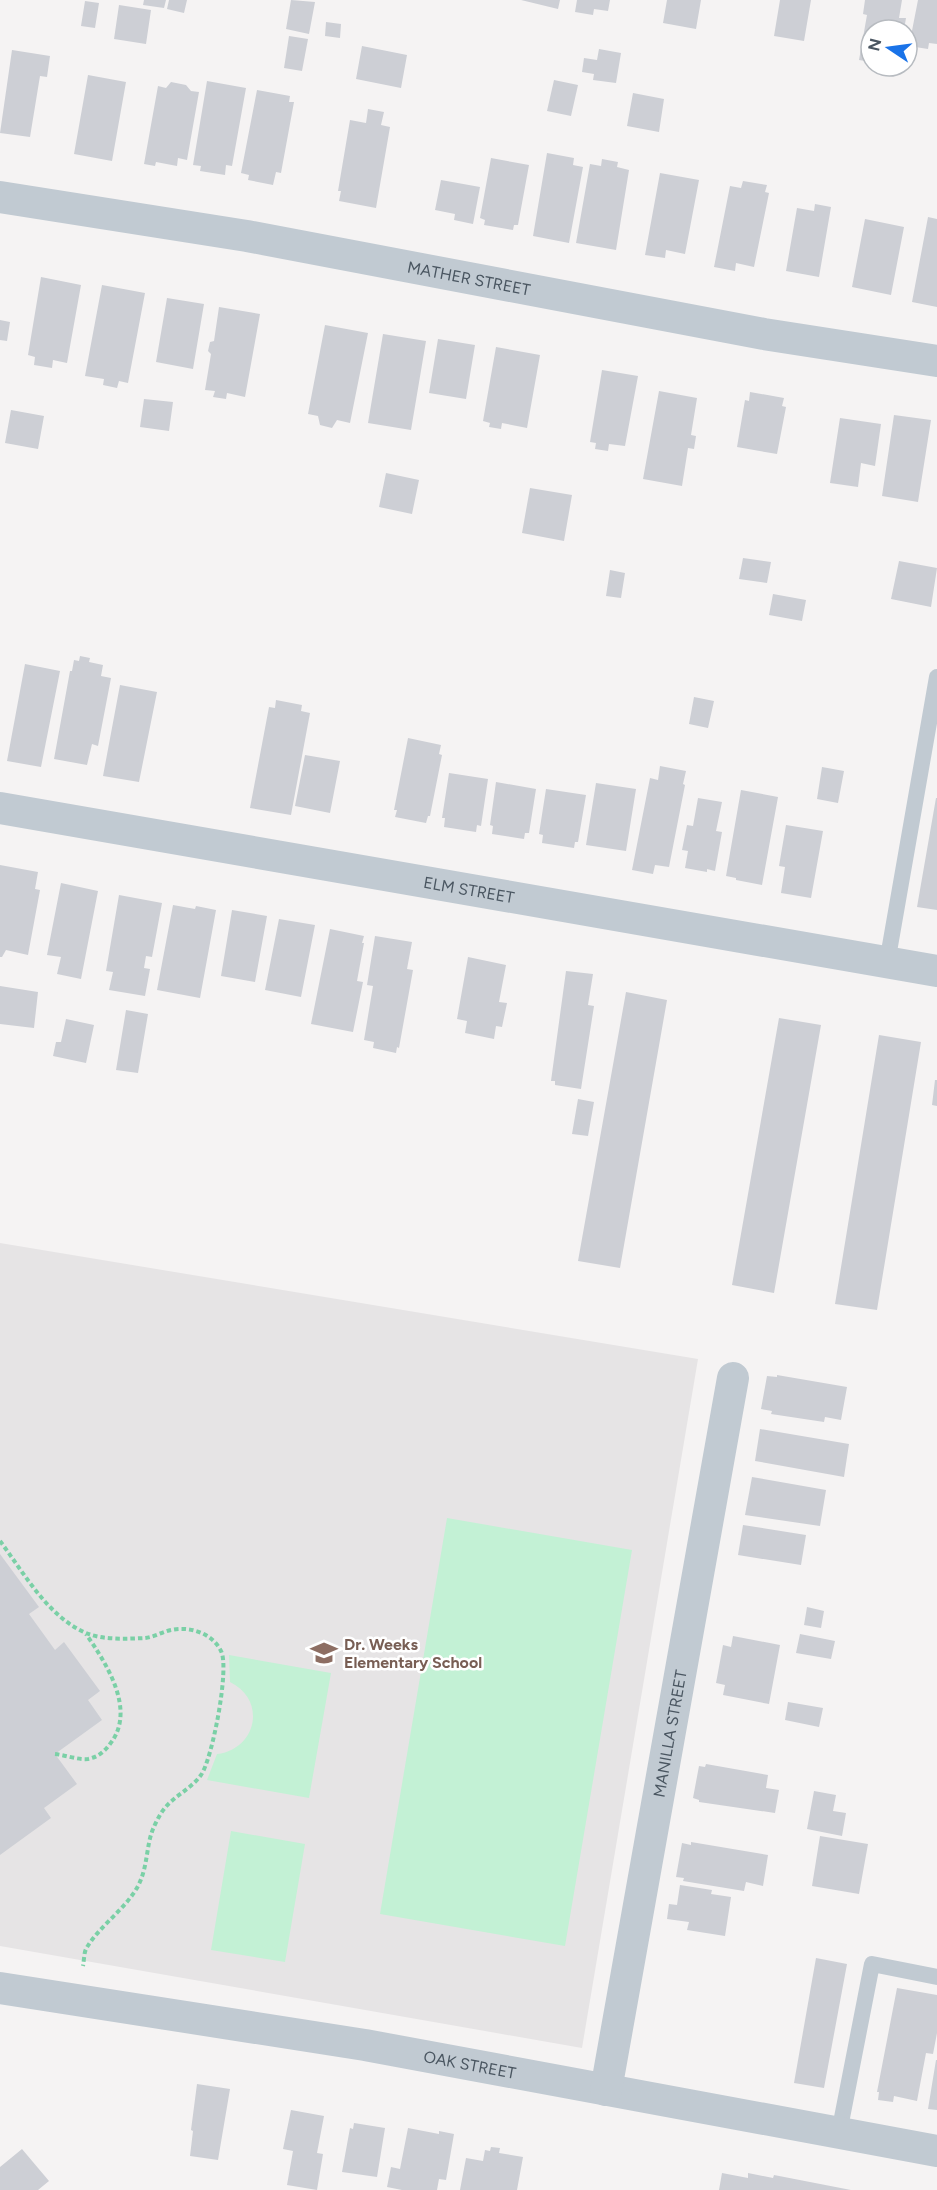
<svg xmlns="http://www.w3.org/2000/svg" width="937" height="2190" font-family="Figtree,sans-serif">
	<rect width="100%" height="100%" fill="#f5f3f3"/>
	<path fill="#e6e4e5" d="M 0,1243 L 698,1359 L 582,2048 L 0,1946 Z"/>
	<path fill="#c3f1d5" d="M 447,1518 L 632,1550 L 565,1946 L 380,1914 Z
		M 229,1655 L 331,1673 L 309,1798 L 207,1780 L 217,1754 C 257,1749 267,1700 230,1682 Z
		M 231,1831 L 305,1844 L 285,1962 L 211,1950 Z"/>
	<path fill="#cdcfd5" d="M 144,0 L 166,0 L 164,8 L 143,5 Z
		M 169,0 L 187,0 L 184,13 L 167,9 Z
		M 291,0 L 315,2 L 309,34 L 286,29 Z
		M 521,0 L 560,0 L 558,9 Z
		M 577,0 L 610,0 L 608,11 L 594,9 L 593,15 L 575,12 Z
		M 667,0 L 701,0 L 696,29 L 663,23 Z
		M 780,0 L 811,0 L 804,41 L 774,36 Z
		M 865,0 L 902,0 L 899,18 L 906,18 L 904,30 L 871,30 L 871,62 L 859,60 L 867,15 L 863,14 Z
		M 918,0 L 937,0 L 937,44 L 929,43 L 928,49 L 909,46 Z
		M 85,1 L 99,3 L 95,28 L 81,26 Z
		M 119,5 L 151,10 L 146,44 L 114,39 Z
		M 326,22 L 341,24 L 340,38 L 325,36 Z
		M 289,36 L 308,39 L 302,71 L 284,68 Z
		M 362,46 L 407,55 L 401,88 L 356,79 Z
		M 599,49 L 621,53 L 616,83 L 593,80 L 594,74 L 582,72 L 584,58 L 597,60 Z
		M 12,50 L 50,56 L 47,77 L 40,76 L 30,137 L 0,133 Z
		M 88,75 L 126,82 L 112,161 L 74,154 Z
		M 554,80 L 578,85 L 571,116 L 547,111 Z
		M 207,81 L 246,88 L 232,166 L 226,165 L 225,175 L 200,171 L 201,166 L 193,165 Z
		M 171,82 L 186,85 L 191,91 L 199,92 L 187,160 L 178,158 L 177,166 L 156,162 L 155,166 L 144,164 L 158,86 L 166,88 Z
		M 257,90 L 290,96 L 289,102 L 294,102 L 281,173 L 276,172 L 273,185 L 248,180 L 249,175 L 241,173 Z
		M 633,93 L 664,99 L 659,132 L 627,126 Z
		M 368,109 L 384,112 L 381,125 L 390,127 L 376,208 L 339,201 L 341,191 L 338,191 L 350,120 L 366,123 Z
		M 547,153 L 574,158 L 573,165 L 583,167 L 569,243 L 533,236 Z
		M 491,158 L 529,165 L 518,225 L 514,225 L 513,230 L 484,225 L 485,220 L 480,218 Z
		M 602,159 L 618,162 L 617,167 L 629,170 L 616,250 L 576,243 L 590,164 L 601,166 Z
		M 660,173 L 699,180 L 685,254 L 666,250 L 665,258 L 645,255 Z
		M 441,180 L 480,187 L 473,224 L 454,220 L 455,214 L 435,210 Z
		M 743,181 L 767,185 L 765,192 L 769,193 L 754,267 L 736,263 L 735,271 L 714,267 L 730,186 L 741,188 Z
		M 815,204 L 831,207 L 819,277 L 786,271 L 797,208 L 814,211 Z
		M 928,217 L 937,219 L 937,307 L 912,302 Z
		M 865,219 L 904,227 L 891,295 L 852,287 Z
		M 41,277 L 81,285 L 67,363 L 53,360 L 52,368 L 34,365 L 35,357 L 28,355 Z
		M 102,285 L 145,293 L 128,383 L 119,381 L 117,388 L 103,385 L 104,379 L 85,376 Z
		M 167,298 L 204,304 L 193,369 L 156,362 Z
		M 219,307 L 260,314 L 245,397 L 227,393 L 226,399 L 213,397 L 215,391 L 205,390 L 211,354 L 208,351 L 210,342 L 214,341 Z
		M 0,320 L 10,322 L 7,341 L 0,340 Z
		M 325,325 L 368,333 L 350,423 L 337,420 L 332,428 L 320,425 L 318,416 L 308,414 Z
		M 383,334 L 426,341 L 411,430 L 368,423 Z
		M 438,339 L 475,345 L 466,399 L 429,393 Z
		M 496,347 L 540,355 L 527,428 L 502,423 L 501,429 L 489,427 L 490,423 L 483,421 Z
		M 602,370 L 638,376 L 625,446 L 609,444 L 608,451 L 595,449 L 596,443 L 590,442 Z
		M 659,391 L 697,398 L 691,435 L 696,436 L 694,449 L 688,448 L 682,486 L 643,479 Z
		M 750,392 L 784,398 L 782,406 L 786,407 L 777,454 L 737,447 L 745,400 L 749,401 Z
		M 144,399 L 173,402 L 169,431 L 140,427 Z
		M 11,410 L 44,416 L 38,449 L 5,443 Z
		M 894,415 L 931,420 L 918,502 L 882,496 Z
		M 840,418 L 881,424 L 875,466 L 861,463 L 858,487 L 830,483 Z
		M 386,473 L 419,480 L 412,514 L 379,507 Z
		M 530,488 L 572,495 L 564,541 L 522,533 Z
		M 743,558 L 771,562 L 767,583 L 739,579 Z
		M 899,561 L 937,568 L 931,607 L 891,599 Z
		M 610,570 L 625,573 L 621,598 L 606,596 Z
		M 773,594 L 806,600 L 802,621 L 769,615 Z
		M 80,656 L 90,658 L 89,662 L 103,665 L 101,676 L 111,678 L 98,746 L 92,744 L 87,765 L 54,759 L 70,671 L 72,671 L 74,660 L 79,661 Z
		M 25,664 L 60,671 L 41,767 L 7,761 Z
		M 120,685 L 157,692 L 139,782 L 103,776 Z
		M 694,697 L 714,701 L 708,728 L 689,724 Z
		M 276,700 L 302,705 L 301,711 L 310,713 L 291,815 L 250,808 L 269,707 L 275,708 Z
		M 408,738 L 441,745 L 439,754 L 442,755 L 430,816 L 428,816 L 426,823 L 395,817 L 397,810 L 394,810 Z
		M 305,755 L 340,761 L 330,813 L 295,806 Z
		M 660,766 L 686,771 L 683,784 L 685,785 L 669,867 L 655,865 L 653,874 L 632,870 L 650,778 L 658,780 Z
		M 822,767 L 844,771 L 838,803 L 817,799 Z
		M 449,773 L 488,779 L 481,826 L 477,825 L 476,832 L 444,827 L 445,818 L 442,818 Z
		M 496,782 L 536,789 L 529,833 L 525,833 L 524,839 L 492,834 L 493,826 L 490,825 Z
		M 596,783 L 636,789 L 626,851 L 586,845 Z
		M 546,789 L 586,795 L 578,842 L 575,842 L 574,848 L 542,843 L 543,835 L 539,834 Z
		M 741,790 L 778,797 L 762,885 L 736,880 L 736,878 L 726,876 Z
		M 698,798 L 722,802 L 716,831 L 722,832 L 715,871 L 707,869 L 707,872 L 685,868 L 688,851 L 682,850 L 687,825 L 693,826 Z
		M 936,798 L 937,798 L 937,910 L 917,907 Z
		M 786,825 L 823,831 L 811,898 L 781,893 L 785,867 L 779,866 Z
		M 0,865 L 38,872 L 35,889 L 40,890 L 28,955 L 6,950 L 2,957 L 0,957 Z
		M 61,883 L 98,891 L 81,979 L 57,974 L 61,957 L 47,955 Z
		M 119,895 L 162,903 L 152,957 L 146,956 L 144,968 L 150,969 L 145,996 L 109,990 L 113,972 L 106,971 Z
		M 173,905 L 195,909 L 196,906 L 216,910 L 200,998 L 157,990 Z
		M 232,910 L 267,916 L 255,982 L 221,976 Z
		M 279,919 L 315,925 L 301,997 L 265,990 Z
		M 330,929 L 364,936 L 362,943 L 364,943 L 357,981 L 363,982 L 353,1032 L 311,1024 Z
		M 375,936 L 412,942 L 407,969 L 413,970 L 399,1048 L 397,1047 L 396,1053 L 373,1048 L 374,1042 L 364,1040 L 373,986 L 367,985 Z
		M 468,957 L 506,965 L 499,1002 L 507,1003 L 502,1027 L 496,1026 L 494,1039 L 465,1033 L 467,1021 L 457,1019 Z
		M 566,971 L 593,974 L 588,1005 L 594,1006 L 581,1089 L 555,1085 L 555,1081 L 551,1081 Z
		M 0,986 L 38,992 L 34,1028 L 0,1024 Z
		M 626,992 L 667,1000 L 620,1268 L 578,1261 Z
		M 126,1010 L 148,1014 L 138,1073 L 116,1070 Z
		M 779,1018 L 821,1025 L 774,1293 L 732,1285 Z
		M 66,1019 L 94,1025 L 86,1063 L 53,1056 L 56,1042 L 61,1042 Z
		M 879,1035 L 921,1042 L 877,1310 L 835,1304 Z
		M 935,1080 L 937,1080 L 937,1106 L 932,1105 Z
		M 578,1099 L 594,1102 L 588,1136 L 572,1134 Z
		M 777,1375 L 847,1387 L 841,1420 L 825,1417 L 824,1422 L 771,1414 L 772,1411 L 761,1409 L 767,1376 L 777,1377 Z
		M 760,1429 L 849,1444 L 844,1477 L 755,1461 Z
		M 752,1477 L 826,1490 L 820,1526 L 745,1515 Z
		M 743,1525 L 806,1535 L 801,1565 L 738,1555 Z
		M 0,1554 L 39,1607 L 29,1614 L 55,1650 L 64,1642 L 100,1691 L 88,1700 L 102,1720 L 55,1754 L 77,1784 L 44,1808 L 51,1818 L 0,1855 Z
		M 807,1607 L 824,1611 L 821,1628 L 804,1625 Z
		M 800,1634 L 835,1641 L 831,1659 L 796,1653 Z
		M 733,1636 L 780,1645 L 769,1704 L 723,1695 L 725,1685 L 716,1683 L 723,1645 L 731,1647 Z
		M 788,1702 L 823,1708 L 819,1727 L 785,1720 Z
		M 706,1764 L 768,1775 L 766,1788 L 779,1790 L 775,1813 L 699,1802 L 699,1800 L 693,1798 L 699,1766 L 705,1767 Z
		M 814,1791 L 836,1795 L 833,1811 L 846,1813 L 842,1836 L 807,1829 Z
		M 820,1836 L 868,1844 L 859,1894 L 812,1886 Z
		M 691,1842 L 768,1855 L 763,1886 L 746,1882 L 744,1891 L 683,1881 L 684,1878 L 676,1877 L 682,1843 L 691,1845 Z
		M 680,1885 L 712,1890 L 711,1894 L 731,1897 L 725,1936 L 687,1930 L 689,1922 L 667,1919 L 669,1904 L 677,1905 Z
		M 816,1958 L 847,1964 L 824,2088 L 794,2083 Z
		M 897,1988 L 937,1995 L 937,2033 L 933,2054 L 926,2053 L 917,2101 L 894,2096 L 893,2102 L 878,2100 L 879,2092 L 877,2092 Z
		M 936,2060 L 937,2060 L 937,2110 L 928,2109 Z
		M 197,2084 L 230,2089 L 218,2160 L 190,2156 L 193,2131 L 191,2130 Z
		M 291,2110 L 324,2116 L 317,2153 L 323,2154 L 317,2190 L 287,2185 L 293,2151 L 283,2149 Z
		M 354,2123 L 385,2128 L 377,2177 L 342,2172 L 350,2128 L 353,2129 Z
		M 408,2128 L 439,2134 L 439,2131 L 454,2134 L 446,2180 L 439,2179 L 437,2190 L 402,2190 L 387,2187 L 391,2167 L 400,2169 Z
		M 491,2147 L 500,2148 L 499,2153 L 523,2157 L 517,2190 L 460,2190 L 466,2158 L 483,2161 L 485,2150 L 490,2151 Z
		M 22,2149 L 49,2181 L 38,2190 L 0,2190 L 0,2167 Z
		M 722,2173 L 748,2178 L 748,2173 L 773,2178 L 774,2175 L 851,2190 L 719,2190 Z"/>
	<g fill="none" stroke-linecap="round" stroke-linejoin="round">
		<path stroke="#7ad0a6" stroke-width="4" stroke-dasharray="4.5 3" stroke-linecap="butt" d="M 0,1541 C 24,1573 48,1617 86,1633 C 103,1640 126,1639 145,1638 C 154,1637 162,1632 171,1630 C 190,1626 212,1633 221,1651 C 230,1668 212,1760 201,1775 C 191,1789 174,1796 164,1809 C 160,1814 156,1822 153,1829 C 146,1846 148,1867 138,1886 C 125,1910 98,1927 86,1949 C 84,1953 84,1961 83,1966
			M 55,1754 C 65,1755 78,1760 88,1759 C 98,1757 104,1752 110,1744 C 137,1710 106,1663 86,1634"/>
		<path stroke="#c1cad2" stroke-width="16" d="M 887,963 L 937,677
			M 839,2133 L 872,1964 L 937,1977"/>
		<g stroke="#c1cad2" stroke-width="32">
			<path id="s1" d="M 0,197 L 247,236 L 764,334 L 937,361"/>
			<path id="s2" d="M 0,808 L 937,971"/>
			<path id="s3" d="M 0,1988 L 365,2045 L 937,2151"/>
			<path id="s4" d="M 606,2090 L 733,1378"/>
		</g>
	</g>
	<defs>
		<symbol id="school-bare" viewBox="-9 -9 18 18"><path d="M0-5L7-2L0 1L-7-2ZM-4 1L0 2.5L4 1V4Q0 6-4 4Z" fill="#8d6e63" stroke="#fff" stroke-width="2.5" paint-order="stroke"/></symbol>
	</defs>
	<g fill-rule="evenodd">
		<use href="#school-bare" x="305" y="1634" width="38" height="38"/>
	</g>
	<g text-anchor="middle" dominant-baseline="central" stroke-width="5" stroke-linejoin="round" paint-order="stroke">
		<g font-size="16" fill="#4a5661" stroke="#fff">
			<text stroke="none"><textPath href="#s1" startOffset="476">MATHER STREET</textPath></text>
			<text stroke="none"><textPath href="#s2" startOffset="476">ELM STREET</textPath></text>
			<text stroke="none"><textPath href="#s4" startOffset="362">MANILLA STREET</textPath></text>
			<text stroke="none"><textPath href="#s3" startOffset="476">OAK STREET</textPath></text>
		</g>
		<g font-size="16" font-weight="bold" fill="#785e54" stroke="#fff" text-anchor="start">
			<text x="344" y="1644">Dr. Weeks<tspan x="344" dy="18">Elementary School</tspan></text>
		</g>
	</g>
	<g transform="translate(889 48) rotate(283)"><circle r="28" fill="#ffffff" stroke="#b7bbc0" stroke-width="1.5"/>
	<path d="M0-4.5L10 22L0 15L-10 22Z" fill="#1a73e8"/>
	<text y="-9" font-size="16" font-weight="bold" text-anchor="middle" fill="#4a5661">N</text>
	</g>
</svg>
